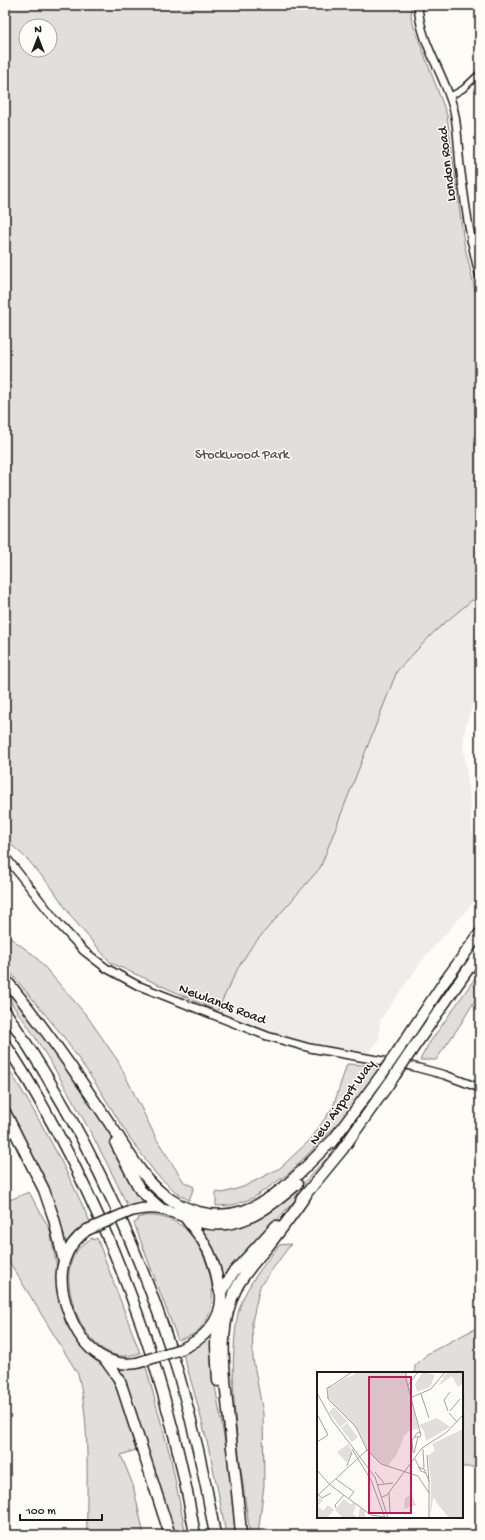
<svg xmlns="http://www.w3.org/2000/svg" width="485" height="1540" font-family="'Gochi Hand',sans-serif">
	<rect width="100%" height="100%" fill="#fdfcf7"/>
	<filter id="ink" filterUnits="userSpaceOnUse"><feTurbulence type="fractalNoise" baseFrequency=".025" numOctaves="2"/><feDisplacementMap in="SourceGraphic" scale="8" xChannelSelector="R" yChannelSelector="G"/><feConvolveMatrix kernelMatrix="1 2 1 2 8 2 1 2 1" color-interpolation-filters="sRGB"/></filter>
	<g filter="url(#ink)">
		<path fill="#eeede9" d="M 472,600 L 480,601 L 480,693 L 473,704 L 465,727 L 463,744 L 469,790 L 472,830 L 480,863 L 480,895 L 425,957 L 380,1020 L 379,1039 L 368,1053 L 337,1049 L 262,1031 L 217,1011 L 228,974 L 320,868 L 397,671 L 434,632 Z"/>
		<path fill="#e0dfdb" stroke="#7e7e7c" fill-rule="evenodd" d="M 5,5 L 412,5 L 411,17 L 415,30 L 447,115 L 464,243 L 480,311 L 480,601 L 472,600 L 434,632 L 397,671 L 320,868 L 252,946 L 238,968 L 217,1011 L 111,963 L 73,919 L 52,888 L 28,860 L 5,839 ZM 26,26 L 50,26 L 50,50 L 26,50 Z
			M 5,934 L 35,956 L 87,1016 L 118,1061 L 157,1140 L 184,1182 L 194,1187 L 189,1200 L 177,1193 L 156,1174 L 129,1137 L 98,1087 L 63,1036 L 5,966 Z
			M 480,971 L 480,992 L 460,1025 L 436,1060 L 420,1060 L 428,1045 Z
			M 5,985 L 20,1002 L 91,1102 L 109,1133 L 137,1190 L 152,1204 L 128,1207 C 99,1144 65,1084 28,1026 C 20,1014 5,1000 5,985 Z
			M 5,1063 C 37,1114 66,1167 90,1222 L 65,1248 L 57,1211 L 42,1174 L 5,1102 Z
			M 347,1064 L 381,1066 L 338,1124 L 288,1174 L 253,1198 L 233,1205 L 216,1206 L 216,1192 L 223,1193 L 243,1187 L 280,1168 L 310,1140 L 333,1107 Z
			M 326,1159 L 328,1160 L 295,1200 L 230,1271 L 223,1282 C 219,1260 213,1245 199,1227 L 253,1221 L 263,1216 L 291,1196 Z
			M 29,1192 L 50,1230 L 56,1262 L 60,1300 L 65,1322 L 78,1343 L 91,1357 L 105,1368 L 112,1379 L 119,1394 L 136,1450 L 121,1455 L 133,1485 L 144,1535 L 87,1535 C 86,1482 91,1426 78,1374 L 10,1263 L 5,1249 L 5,1202 Z
			M 144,1216 C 157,1215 170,1218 182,1226 C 208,1246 228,1309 195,1333 C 191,1336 184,1338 178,1340 L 134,1223 L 139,1220 L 138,1218 Z
			M 92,1238 L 93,1240 L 97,1238 L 140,1353 C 130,1356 120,1358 110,1353 C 82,1342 62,1290 71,1263 C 74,1252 82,1244 92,1238 Z
			M 291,1244 L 260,1286 L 252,1322 L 253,1359 L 263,1413 L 264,1485 L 258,1535 L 250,1535 C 242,1473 230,1411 234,1348 C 235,1334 236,1319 240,1306 C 248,1283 265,1264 279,1245 Z
			M 480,1326 L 480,1467 L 462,1467 L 462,1373 L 415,1373 L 415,1366 L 427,1354 Z
			M 211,1333 L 211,1364 L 227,1453 L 236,1535 L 226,1535 C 216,1474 201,1413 183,1354 L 187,1353 L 186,1351 Z
			M 115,1366 L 140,1366 L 140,1368 L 146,1367 L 171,1459 L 186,1535 L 175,1535 L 128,1391 Z"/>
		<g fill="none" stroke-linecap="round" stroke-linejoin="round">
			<defs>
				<path id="street" d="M 449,97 L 463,89 L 480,73"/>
				<path id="secondary" d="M 418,5 C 420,44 445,74 454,111 C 458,129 458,148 460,166 C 465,203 470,241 480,277
					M 471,241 L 480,238
					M 5,856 L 58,923 L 84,951 L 106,968 L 137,985 L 267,1036 L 310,1048 L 411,1066 L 445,1075 L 480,1088"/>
				<path id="highway" d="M 5,979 C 43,1025 77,1074 110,1124 C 127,1148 140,1176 163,1194 C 186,1212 215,1220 243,1211 C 281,1198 307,1164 335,1138
					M 5,1011 C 81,1123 140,1246 179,1376 C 194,1428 206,1482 215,1535
					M 5,1044 C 31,1082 52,1122 73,1163 C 132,1280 173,1405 195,1535
					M 400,1048 L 442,985 L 480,933
					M 412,1050 L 480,952
					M 5,1112 L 44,1190 L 54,1219 L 64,1262
					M 331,1143 L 382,1074
					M 116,1144 L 140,1190 L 160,1208
					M 301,1200 L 342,1150 L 395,1075
					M 131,1211 C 157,1204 170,1211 193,1220 C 235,1235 267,1210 297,1184
					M 87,1230 C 76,1238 68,1248 64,1261 C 55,1290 74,1339 99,1355 C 111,1363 123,1365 137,1363
					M 221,1294 L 232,1274 L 276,1226
					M 217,1317 L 216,1346 L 218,1381
					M 181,1349 C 203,1340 222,1321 221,1296 C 221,1292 218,1288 218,1284 C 216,1270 212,1256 204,1243 C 199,1234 191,1226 184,1216
					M 104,1358 L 119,1379 L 123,1390 L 170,1535
					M 241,1535 C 238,1493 232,1452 228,1411 C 224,1369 217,1324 238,1285 C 246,1272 256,1260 266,1249 C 280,1231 293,1214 306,1195"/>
			</defs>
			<use href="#street" stroke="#1c1c1c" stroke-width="8"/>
			<use href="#secondary" stroke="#1c1c1c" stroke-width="10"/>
			<use href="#highway" stroke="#1c1c1c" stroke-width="13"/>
			<use href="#street" stroke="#fdfcf7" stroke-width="5"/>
			<use href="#secondary" stroke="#fdfcf7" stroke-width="7"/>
			<use href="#highway" stroke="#fdfcf7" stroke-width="10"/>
			<defs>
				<path id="highway-bridge" d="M 382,1074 L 400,1048
					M 395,1075 L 412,1050
					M 87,1230 L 131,1211
					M 137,1363 L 181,1349"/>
			</defs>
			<use href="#highway-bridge" stroke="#1c1c1c" stroke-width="13" stroke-linecap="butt"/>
			<use href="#highway-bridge" stroke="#fdfcf7" stroke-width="10"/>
		</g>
	</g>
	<g text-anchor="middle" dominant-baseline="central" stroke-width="3" stroke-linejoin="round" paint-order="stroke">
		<g font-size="14" fill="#1c1c1c" stroke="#fdfcf7">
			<text transform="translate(448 164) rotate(-97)">London Road</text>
			<text transform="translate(222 1005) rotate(21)">Newlands Road</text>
			<text transform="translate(343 1103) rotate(-54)">New Airport Way</text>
		</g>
		<g font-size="14" fill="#575655" stroke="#fdfcf7">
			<text x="242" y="455">Stockwood Park</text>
		</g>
	</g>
	<g transform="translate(317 1372)">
		<rect width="146" height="146" fill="#fdfcf7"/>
		<path d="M 38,0 L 89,0 L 101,57 L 93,58 L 87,64 L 80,82 L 71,94 L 61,90 L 50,78 L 41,58 L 11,26 L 11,17 L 28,6 L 37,3 ZM 106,0 L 118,3 L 113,15 L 100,20 L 98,12 ZM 132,0 L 146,0 L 146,11 L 141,15 L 135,4 L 121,14 L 127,6 L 125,5 ZM 17,35 L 30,49 L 23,55 L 12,40 ZM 120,46 L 133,55 L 109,69 L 107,59 L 102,53 ZM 30,51 L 41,65 L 35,70 L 24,56 ZM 146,57 L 146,146 L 132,146 L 119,130 L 118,126 L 116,127 L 113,146 L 114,110 L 111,84 L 118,78 L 115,72 ZM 31,72 L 35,79 L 30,91 L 20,80 ZM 95,122 L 99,133 L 87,137 L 88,126 ZM 2,126 L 6,128 L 1,134 L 6,139 L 11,133 L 17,138 L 10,146 L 0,146 L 0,128 ZM 27,127 L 34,133 L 36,130 L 39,133 L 36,142 L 41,146 L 43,135 L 48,139 L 48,145 L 26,146 L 18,138 Z" fill="#e0dfdb"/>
		<path fill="none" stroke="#a3a29f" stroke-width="1" d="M 89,0 L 89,7 L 103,60M 91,13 L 101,0M 11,16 L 35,0M 0,21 L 15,48 L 58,105 L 71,146M 104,22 L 112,46M 93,26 L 114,17 L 128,0M 131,39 L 127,28 L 133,20M 133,39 L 143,27M 132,41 L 140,50M 0,42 L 11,63 L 0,70M 35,77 L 54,108 L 68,146M 106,77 L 107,96M 50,78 L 64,92 L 101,104 L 112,121M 96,81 L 95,68 L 101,60 L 104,61 L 103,65 L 98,65M 97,81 L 101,65M 110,83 L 112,110M 98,87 L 104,99 L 109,101M 30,94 L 35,80M 101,95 L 107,97 L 112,109 L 112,146M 0,98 L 13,113 L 54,143 L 75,146M 58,100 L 67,111M 19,107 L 37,120 L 32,126M 60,113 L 76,111M 72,121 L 73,140M 1,123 L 5,126 L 14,121M 0,124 L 50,78 L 39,55 L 11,27 L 10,16 L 13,15M 65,125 L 70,123 L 105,76 L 130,60 L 146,43M 19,136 L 18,133 L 27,123"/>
		<path fill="#c2185b" fill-opacity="0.15" stroke="#c2185b" stroke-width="2" d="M 52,5 L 94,5 L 94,141 L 52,141 Z"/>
		<rect width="146" height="146" fill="none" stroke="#1c1c1c" stroke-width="2"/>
	</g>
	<rect width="485" height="1540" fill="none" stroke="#fdfcf7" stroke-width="20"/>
	<rect x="10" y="10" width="465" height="1520" fill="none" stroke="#1c1c1c" stroke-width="1.5" filter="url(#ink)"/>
	<g transform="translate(38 38)"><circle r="19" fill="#fdfcf7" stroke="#a3a29f"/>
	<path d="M0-3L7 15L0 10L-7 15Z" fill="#1c1c1c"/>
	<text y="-6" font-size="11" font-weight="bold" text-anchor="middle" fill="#1c1c1c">N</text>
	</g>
	<path d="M20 1514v6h82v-6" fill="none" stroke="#1c1c1c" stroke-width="2"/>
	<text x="26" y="1514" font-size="12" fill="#1c1c1c" stroke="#fdfcf7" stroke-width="3" paint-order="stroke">100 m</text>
</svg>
